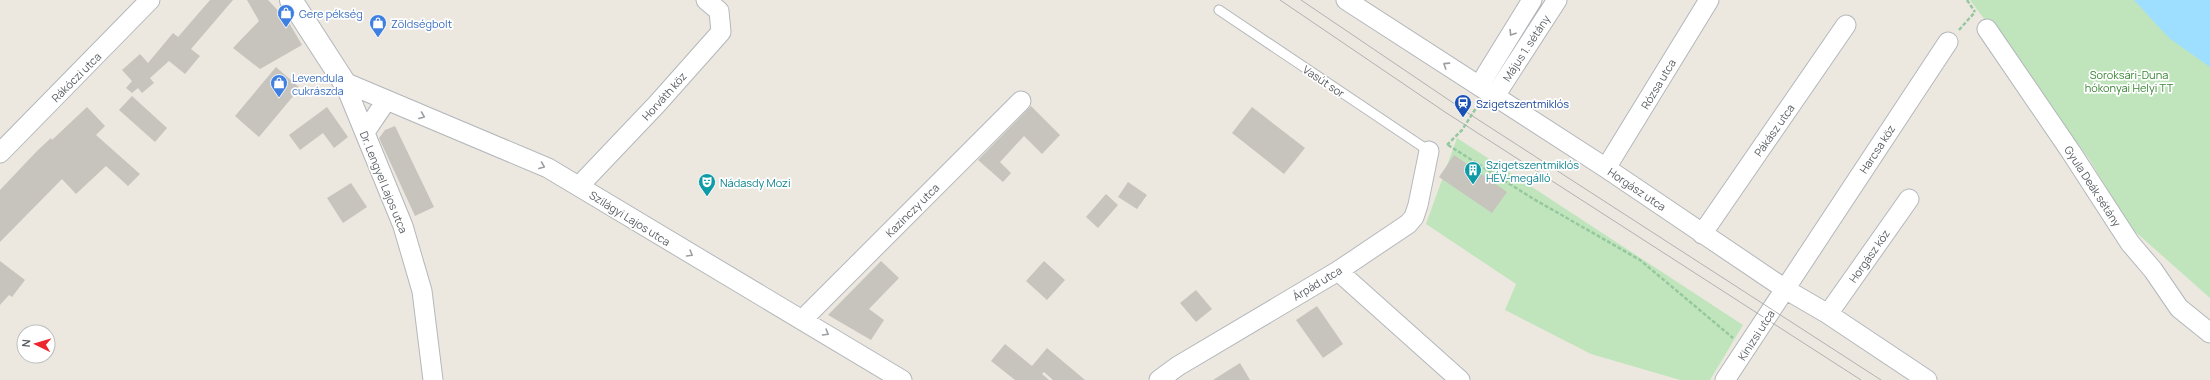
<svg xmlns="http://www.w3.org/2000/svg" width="2210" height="380" font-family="Manrope,sans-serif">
	<rect width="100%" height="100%" fill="#ece8e0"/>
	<path fill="#c0e5bc" d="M 1970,0 L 2210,0 L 2210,298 L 2131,228 L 2089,159 Z
		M 1457,138 L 1743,325 L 1710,380 L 1680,380 L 1591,354 L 1505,310 L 1516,284 L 1426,224 Z"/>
	<path fill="#9edfff" d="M 2134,0 L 2210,0 L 2210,67 L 2169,38 Z"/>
	<path fill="#c7c3bd" d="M 210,0 L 233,0 L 191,49 L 200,56 L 185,74 L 169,61 L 150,78 L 154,83 L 142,93 L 138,88 L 132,93 L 126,88 L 132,81 L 122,70 L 140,54 L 148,63 L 173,33 L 178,37 Z
		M 247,0 L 268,0 L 288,21 L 302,45 L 260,69 L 233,48 L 259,21 Z
		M 276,67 L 300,88 L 259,137 L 235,116 Z
		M 132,96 L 167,128 L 155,142 L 119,110 Z
		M 1031,106 L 1060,135 L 1042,154 L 1024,136 L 1000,162 L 1011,173 L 1003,182 L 978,160 Z
		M 87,107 L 105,126 L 96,135 L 140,174 L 128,186 L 106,166 L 76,194 L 62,179 L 0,242 L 0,190 L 37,151 L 51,138 L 52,140 Z
		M 327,107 L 348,137 L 334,148 L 323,133 L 300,150 L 289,135 Z
		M 1252,107 L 1305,148 L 1284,174 L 1232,133 Z
		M 395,126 L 434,207 L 415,216 L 379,138 L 385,130 Z
		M 1454,155 L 1507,192 L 1492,213 L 1439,177 Z
		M 1128,182 L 1147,195 L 1137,209 L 1118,197 Z
		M 351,183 L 367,207 L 343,223 L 327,198 Z
		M 1106,194 L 1118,205 L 1098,228 L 1086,217 Z
		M 0,261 L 25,280 L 12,297 L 9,295 L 0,305 Z
		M 881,261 L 899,278 L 869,309 L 884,320 L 871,340 L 828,315 Z
		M 1044,261 L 1065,280 L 1047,300 L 1026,281 Z
		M 1196,290 L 1212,309 L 1196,322 L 1180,303 Z
		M 1317,306 L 1343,344 L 1323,358 L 1296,320 Z
		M 1005,344 L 1032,366 L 1047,348 L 1085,380 L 1053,380 L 1044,372 L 1042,374 L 1049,380 L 1015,380 L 991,361 Z
		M 1240,363 L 1250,380 L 1213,380 Z"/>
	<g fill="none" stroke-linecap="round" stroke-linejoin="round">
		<defs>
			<path id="service" d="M 1219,10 L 1429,151"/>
			<path id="minor" d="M 1346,0 L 1606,168 L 1785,289 L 1828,314 L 1927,380
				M 1987,29 L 2071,152 L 2130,243 L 2153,270 L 2179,308 L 2210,333
				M 344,82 L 548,168 L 902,380
				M 344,82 L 403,226 L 422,291 L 433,380
				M 1479,86 L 1532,0
				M 1495,96 L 1557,0
				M 365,132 L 386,101
				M 0,153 L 150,0
				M 1606,168 L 1709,0
				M 579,186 L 657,104 L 721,32 L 719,11 L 706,0
				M 1702,234 L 1846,25
				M 1338,271 L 1460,380
				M 1828,314 L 1909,199
				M 803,319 L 1021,101
				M 1159,380 L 1178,366 L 1338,271 L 1408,224 L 1414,217 L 1418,205 L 1429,151
				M 1725,380 L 1948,42"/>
			<path id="tertiary" d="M 291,0 L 344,82"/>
		</defs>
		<use href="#service" stroke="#b3b7bb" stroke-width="11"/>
		<use href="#minor" stroke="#b3b7bb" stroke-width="21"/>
		<use href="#tertiary" stroke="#b3b7bb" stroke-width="24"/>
		<path stroke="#96c89f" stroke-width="2.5" stroke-dasharray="4 2" stroke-linecap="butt" d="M 1967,0 L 1975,12
			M 1959,30 L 1975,12
			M 1447,145 L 1462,130 L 1478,105
			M 1448,145 L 1532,198 L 1640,260 L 1733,338"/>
		<use href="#service" stroke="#fff" stroke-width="9"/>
		<use href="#minor" stroke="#fff" stroke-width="19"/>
		<use href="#tertiary" stroke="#fff" stroke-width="22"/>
		<path stroke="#b0b1b2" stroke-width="1" d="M 1280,0 L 1445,112 L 1861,380
			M 1301,0 L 1471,115 L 1881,380"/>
	</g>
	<defs><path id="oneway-chevron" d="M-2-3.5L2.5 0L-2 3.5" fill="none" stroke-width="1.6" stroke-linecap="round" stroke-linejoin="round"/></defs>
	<g stroke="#9b9ea1">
		<use href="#oneway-chevron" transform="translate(1512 33) rotate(122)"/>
		<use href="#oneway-chevron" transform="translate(1446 65) rotate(-147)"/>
		<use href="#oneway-chevron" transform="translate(422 116) rotate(22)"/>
		<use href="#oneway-chevron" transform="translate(542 166) rotate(22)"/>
		<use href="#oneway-chevron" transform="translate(690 254) rotate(31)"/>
		<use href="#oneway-chevron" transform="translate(826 333) rotate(31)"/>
	</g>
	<defs>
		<symbol id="shop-pin" viewBox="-11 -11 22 30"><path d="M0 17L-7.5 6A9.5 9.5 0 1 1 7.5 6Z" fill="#3f7fe0" stroke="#fff"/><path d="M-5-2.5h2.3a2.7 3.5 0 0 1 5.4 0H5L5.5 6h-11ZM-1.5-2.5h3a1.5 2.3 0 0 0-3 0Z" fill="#fff"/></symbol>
		<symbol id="station-pin" viewBox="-11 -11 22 30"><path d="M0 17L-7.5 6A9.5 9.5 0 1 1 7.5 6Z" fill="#1a4fb4" stroke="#fff"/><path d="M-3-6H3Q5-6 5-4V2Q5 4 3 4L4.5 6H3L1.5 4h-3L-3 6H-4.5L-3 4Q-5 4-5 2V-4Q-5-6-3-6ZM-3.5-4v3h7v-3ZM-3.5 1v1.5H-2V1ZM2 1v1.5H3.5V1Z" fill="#fff"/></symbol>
		<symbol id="building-pin" viewBox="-11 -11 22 30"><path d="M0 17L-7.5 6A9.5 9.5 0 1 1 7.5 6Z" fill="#0f9aa8" stroke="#fff"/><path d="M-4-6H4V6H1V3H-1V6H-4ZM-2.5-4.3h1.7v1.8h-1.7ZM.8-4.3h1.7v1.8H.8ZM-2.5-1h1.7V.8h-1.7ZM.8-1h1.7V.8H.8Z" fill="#fff"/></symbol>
		<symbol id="theatre-pin" viewBox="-11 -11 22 30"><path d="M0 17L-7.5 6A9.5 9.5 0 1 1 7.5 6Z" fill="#0f9aa8" stroke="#fff"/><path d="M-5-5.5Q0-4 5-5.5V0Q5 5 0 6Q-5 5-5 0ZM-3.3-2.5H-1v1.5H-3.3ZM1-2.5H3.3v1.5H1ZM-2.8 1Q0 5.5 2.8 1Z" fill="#fff"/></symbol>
	</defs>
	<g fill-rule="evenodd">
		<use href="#shop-pin" x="276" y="3" width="20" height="27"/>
		<use href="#shop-pin" x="368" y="13" width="20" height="27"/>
		<use href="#shop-pin" x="269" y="73" width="20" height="27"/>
		<use href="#station-pin" x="1453" y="93" width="20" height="27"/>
		<use href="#building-pin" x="1463" y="160" width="20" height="27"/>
		<use href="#theatre-pin" x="697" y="172" width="20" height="27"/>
	</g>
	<g text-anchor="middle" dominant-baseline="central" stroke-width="3.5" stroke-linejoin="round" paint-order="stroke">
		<g font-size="11" fill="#366cbe" stroke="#fff" text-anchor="start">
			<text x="299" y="13">Gere pékség</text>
			<text x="391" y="23">Zöldségbolt</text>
			<text x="292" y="77">Levendula<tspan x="292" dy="13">cukrászda</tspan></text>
		</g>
		<g font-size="11" fill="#595e62" stroke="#fff">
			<text transform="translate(1526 48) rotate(-57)">Május 1. sétány</text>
			<text transform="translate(76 77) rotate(-45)">Rákóczi utca</text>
			<text transform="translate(1324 81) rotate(34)">Vasút sor</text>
			<text transform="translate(1658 84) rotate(-59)">Rózsa utca</text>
			<text transform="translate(664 96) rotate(-48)">Horváth köz</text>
			<text transform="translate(1774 130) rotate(-55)">Pákász utca</text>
			<text transform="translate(1877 149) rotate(-57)">Harcsa köz</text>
			<text transform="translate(384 182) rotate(68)">Dr. Lengyel Lajos utca</text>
			<text transform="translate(2093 186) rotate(57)">Gyula Deák sétány</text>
			<text transform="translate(1637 189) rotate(34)">Horgász utca</text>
			<text transform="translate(912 210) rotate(-45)">Kazinczy utca</text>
			<text transform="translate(630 218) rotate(32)">Szilágyi Lajos utca</text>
			<text transform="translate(1869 256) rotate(-55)">Horgász köz</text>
			<text transform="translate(1317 283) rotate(-31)">Árpád utca</text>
			<text transform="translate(1756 335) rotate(-57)">Kinizsi utca</text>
		</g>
		<g font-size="11" fill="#388633" stroke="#fff">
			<text x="2129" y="74">Soroksári-Duna<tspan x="2129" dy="13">hókonyai Helyi TT</tspan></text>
		</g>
		<g font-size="11" fill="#164399" stroke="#fff" text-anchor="start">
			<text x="1476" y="103">Szigetszentmiklós</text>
		</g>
		<g font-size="11" fill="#0d838f" stroke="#fff" text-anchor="start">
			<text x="1486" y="164">Szigetszentmiklós<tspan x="1486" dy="13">HÉV-megálló</tspan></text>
			<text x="720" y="182">Nádasdy Mozi</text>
		</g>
	</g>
	<g transform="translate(36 344) rotate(275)"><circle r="19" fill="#ffffff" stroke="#bdbfc0"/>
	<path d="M0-3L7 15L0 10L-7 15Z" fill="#ec272d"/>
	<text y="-6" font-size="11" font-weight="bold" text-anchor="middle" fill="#595e62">N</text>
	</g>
</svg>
